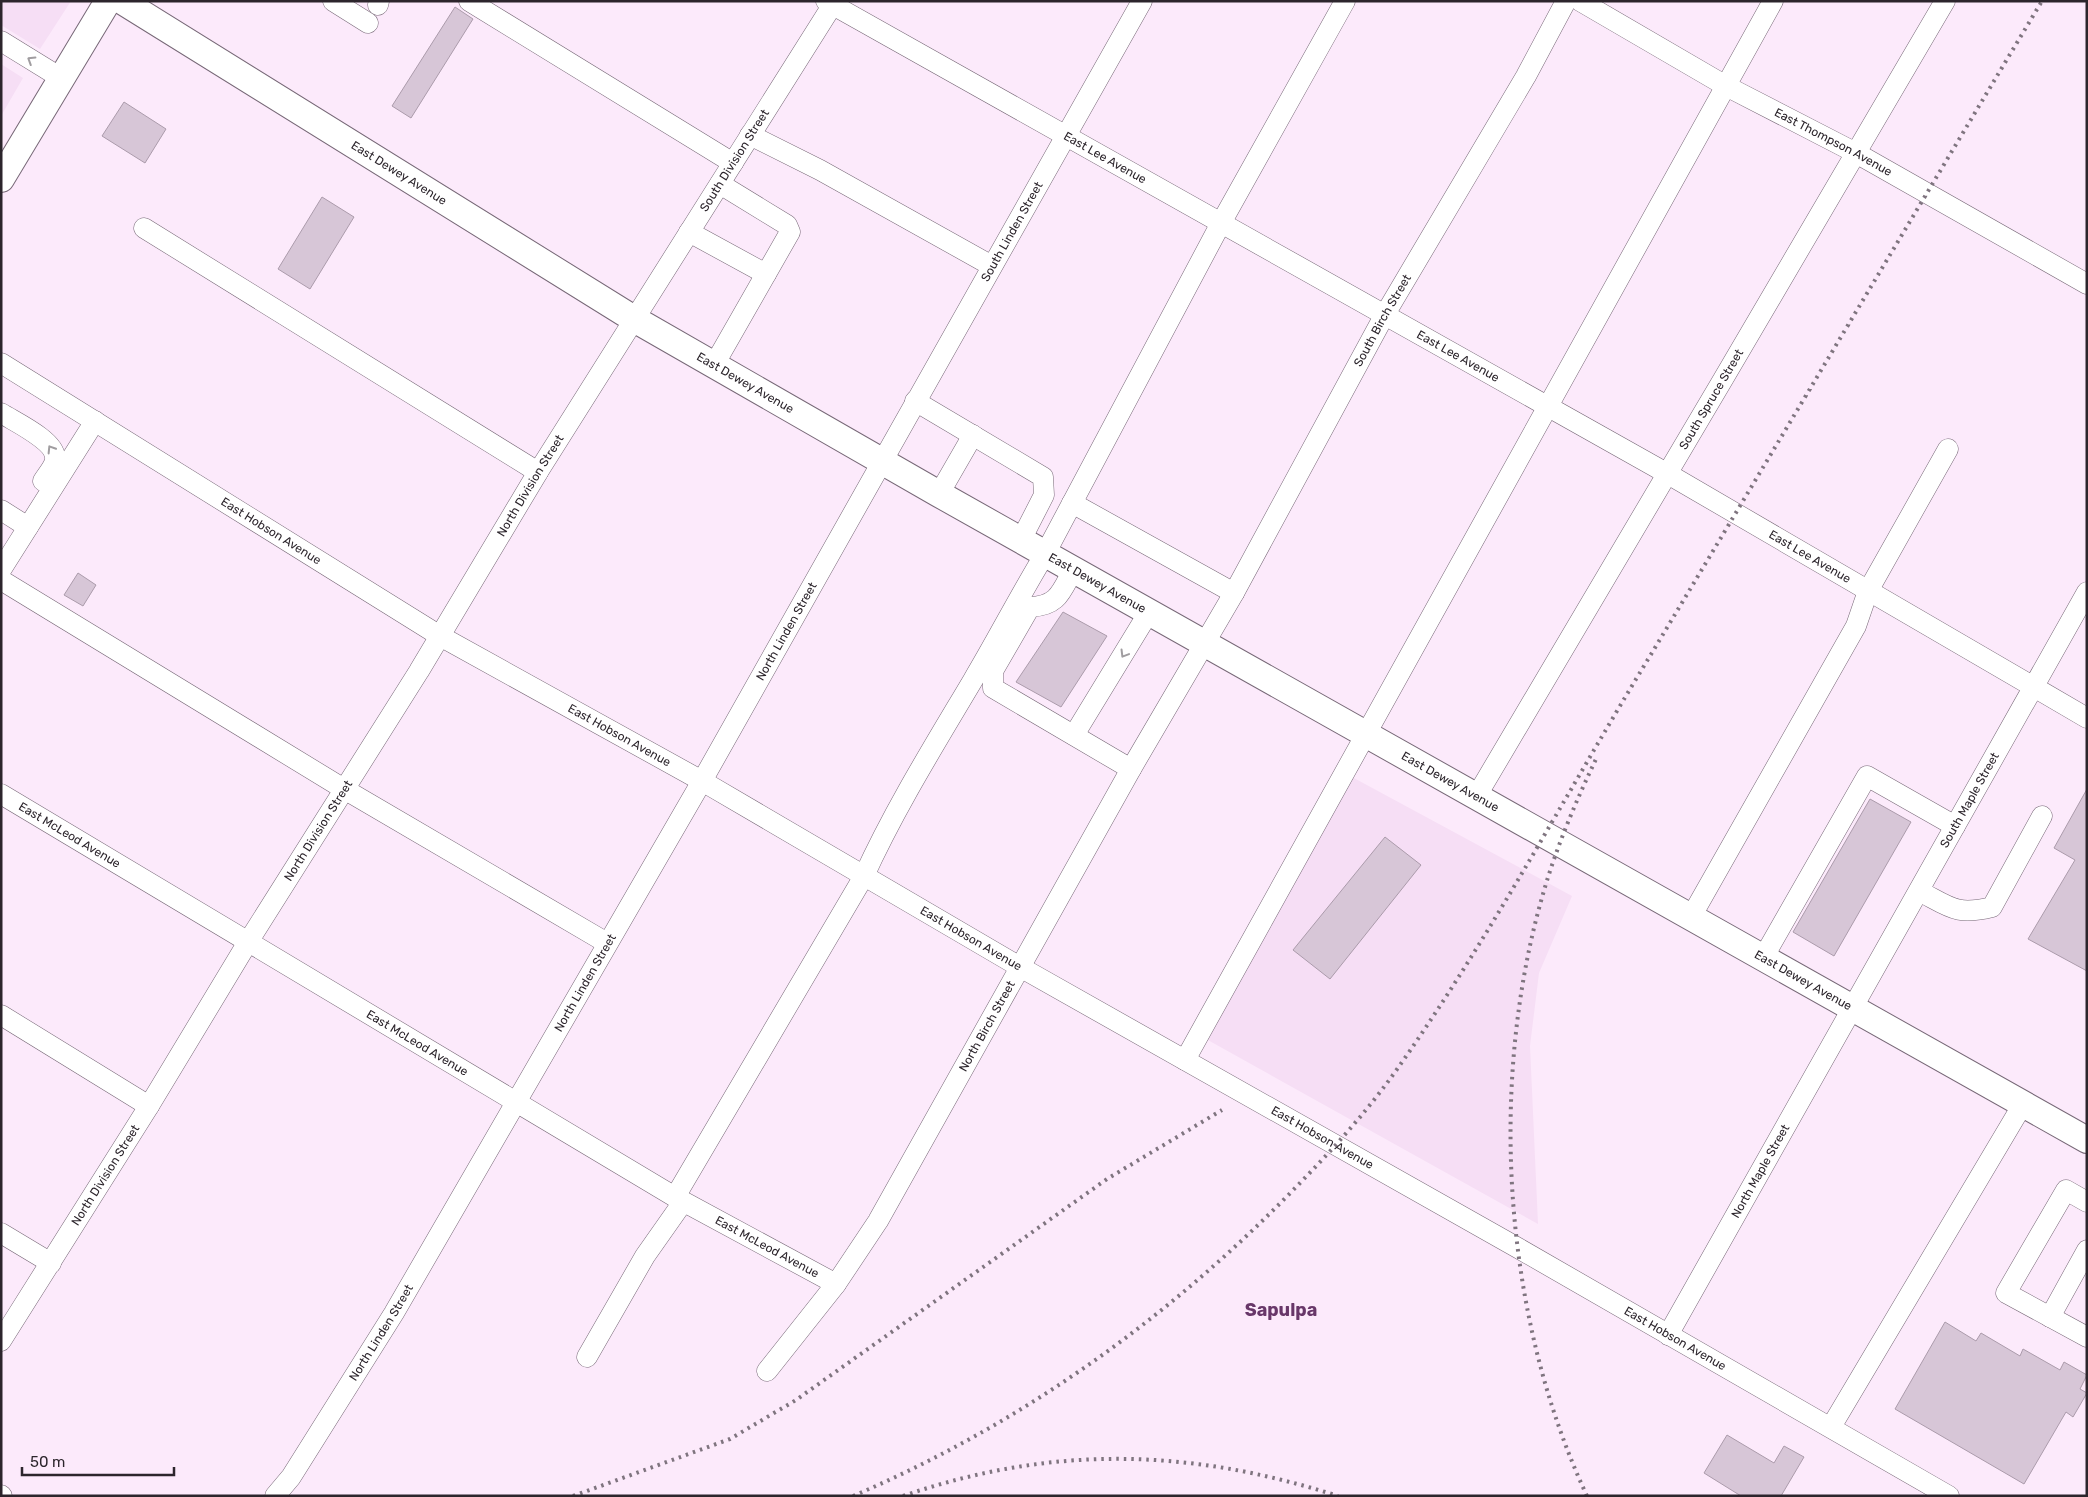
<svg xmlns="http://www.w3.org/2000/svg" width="2088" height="1497" font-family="Rubik,sans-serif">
	<rect width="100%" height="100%" fill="#fceafb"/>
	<path fill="#f6def5" d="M 1,1 L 71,1 L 40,49 L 1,25 Z
		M 1,64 L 23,78 L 1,116 Z
		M 1352,777 L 1572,896 L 1539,973 L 1530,1046 L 1538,1224 L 1206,1039 Z"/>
	<path fill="#d7c6d7" stroke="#ab9bab" d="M 455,7 L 473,19 L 411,118 L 392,106 Z
		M 124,102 L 166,129 L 145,163 L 102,136 Z
		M 322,197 L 354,217 L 310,289 L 278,269 Z
		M 78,573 L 96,585 L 83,606 L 64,595 Z
		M 1063,612 L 1107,636 L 1061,707 L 1016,682 Z
		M 2087,789 L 2087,971 L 2028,939 L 2075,860 L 2054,848 Z
		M 1870,799 L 1911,822 L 1834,956 L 1793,932 Z
		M 1385,837 L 1421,865 L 1330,979 L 1293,950 Z
		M 1945,1322 L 1976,1341 L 1981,1333 L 2020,1356 L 2023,1349 L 2060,1370 L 2064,1362 L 2087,1375 L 2080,1389 L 2087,1393 L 2073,1417 L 2066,1412 L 2024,1484 L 1895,1409 Z
		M 1727,1435 L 1774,1463 L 1784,1446 L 1804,1457 L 1781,1496 L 1741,1496 L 1704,1473 Z"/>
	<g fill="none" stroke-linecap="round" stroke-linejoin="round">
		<defs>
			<g id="minor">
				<path d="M 333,1 L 368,23"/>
				<path d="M 469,1 L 733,163"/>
				<path id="s1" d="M 826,1 L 1668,474 L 2087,718"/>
				<path id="s2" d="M 1580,1 L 1726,86 L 1856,153 L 2087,284"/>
				<path d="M 378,5 L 379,1"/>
				<path d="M 1,41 L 61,78"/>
				<path d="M 750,135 L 820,170 L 992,266"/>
				<path d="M 144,228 L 538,472"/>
				<path d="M 689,232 L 766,274"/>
				<path id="s3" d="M 1,363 L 440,636 L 702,781 L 1020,967 L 1518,1248 L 1949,1496"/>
				<path d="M 714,365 L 790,232 L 787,225 L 720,184"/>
				<path d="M 915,401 L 1043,477 L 1044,495 L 1021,540"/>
				<path d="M 1,413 C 15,422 54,440 55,457 C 56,465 47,474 43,481"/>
				<path d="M 939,494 L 973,435"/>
				<path d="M 1072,503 L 1234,593"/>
				<path d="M 1,510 L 28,527"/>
				<path d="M 1,570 L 95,421"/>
				<path d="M 1073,570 C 1061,592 1058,606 1030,607 L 993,671 L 993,688 L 1131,769"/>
				<path d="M 1,580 L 344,789 L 607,943"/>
				<path d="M 1074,735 L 1149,612"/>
				<path id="s4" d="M 1,794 L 675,1197 L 836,1284"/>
				<path id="s5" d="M 1476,797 C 1634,532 1789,267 1945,1"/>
				<path d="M 1919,891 C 1950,907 1956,916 1992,907 L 2042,816"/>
				<path d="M 1691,917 L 1856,626 L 1868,591 L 1948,449"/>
				<path d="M 1763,958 L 1867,776 L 1955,826"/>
				<path d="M 1,1015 L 149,1106"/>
				<path d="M 1185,1060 L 1773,1"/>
				<path d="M 675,1197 L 864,876 C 895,808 935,744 973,680 C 998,638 1020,595 1045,554 L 1221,223 L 1345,1"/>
				<path d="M 2087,1202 L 2066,1190 L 2006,1293 L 2087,1337"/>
				<path d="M 1,1233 L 51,1263"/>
				<path d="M 2050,1317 L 2087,1250"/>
				<path id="s6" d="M 1668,1335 L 2087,592"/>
				<path id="s7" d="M 1,1341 L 149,1106 L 248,942 L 419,671 L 538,472 L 835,1"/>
				<path d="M 587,1357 L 645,1256 L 683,1202"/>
				<path id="s8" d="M 767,1371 L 836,1284 L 878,1221 L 1131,769 L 1234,593 L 1384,316 L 1526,76 L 1566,1"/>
				<path d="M 1831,1427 L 2023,1104"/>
				<path d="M 1,1495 L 2,1496"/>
				<path id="s9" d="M 275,1496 L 291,1477 L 394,1313 L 702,781 L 1142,1"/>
			</g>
			<g id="major">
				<path id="s10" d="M 122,1 L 634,319 L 939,494 L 2087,1140"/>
				<path d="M 1,179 L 108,1"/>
			</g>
		</defs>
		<use href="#minor" stroke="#776877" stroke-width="21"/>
		<use href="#major" stroke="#776877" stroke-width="28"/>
		<use href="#minor" stroke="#fff" stroke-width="20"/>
		<use href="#major" stroke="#fff" stroke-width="26"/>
		<path stroke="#7f747f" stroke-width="4" stroke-dasharray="2.5 5" stroke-linecap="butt" d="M 573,1496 L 730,1439 L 796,1400 L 1107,1179 L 1222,1110
			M 853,1496 C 1022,1424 1172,1316 1299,1184 C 1335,1147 1370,1108 1400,1065 C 1492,934 1567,792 1650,656 C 1781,438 1911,219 2042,1
			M 903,1496 C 1051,1445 1189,1448 1338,1496
			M 1587,1496 C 1503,1316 1488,1084 1543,894 C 1556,848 1576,801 1596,759"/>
	</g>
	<defs><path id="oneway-chevron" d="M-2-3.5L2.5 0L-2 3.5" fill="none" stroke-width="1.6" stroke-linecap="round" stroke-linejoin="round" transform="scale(1.25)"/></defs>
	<g stroke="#a09da0">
		<use href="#oneway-chevron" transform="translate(31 60) rotate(-148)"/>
		<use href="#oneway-chevron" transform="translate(51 449) rotate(-122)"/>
		<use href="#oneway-chevron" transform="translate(1124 654) rotate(121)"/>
	</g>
	<g text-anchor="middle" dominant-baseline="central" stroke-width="4" stroke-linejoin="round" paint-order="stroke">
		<g font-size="12" fill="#2c252c" stroke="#fceafb">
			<text stroke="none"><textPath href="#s2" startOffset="290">East Thompson Avenue</textPath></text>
			<text stroke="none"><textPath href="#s1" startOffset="320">East Lee Avenue</textPath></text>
			<text stroke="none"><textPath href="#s7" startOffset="1390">South Division Street</textPath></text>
			<text stroke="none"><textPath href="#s10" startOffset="326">East Dewey Avenue</textPath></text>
			<text stroke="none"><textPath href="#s9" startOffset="1464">South Linden Street</textPath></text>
			<text stroke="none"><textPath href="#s8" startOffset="1219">South Birch Street</textPath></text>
			<text stroke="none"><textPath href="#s1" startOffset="725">East Lee Avenue</textPath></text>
			<text stroke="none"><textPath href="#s10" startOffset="731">East Dewey Avenue</textPath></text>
			<text stroke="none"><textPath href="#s5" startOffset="462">South Spruce Street</textPath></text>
			<text stroke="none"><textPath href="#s7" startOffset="1006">North Division Street</textPath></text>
			<text stroke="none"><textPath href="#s3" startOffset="318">East Hobson Avenue</textPath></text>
			<text stroke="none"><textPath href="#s1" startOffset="1130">East Lee Avenue</textPath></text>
			<text stroke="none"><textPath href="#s10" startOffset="1136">East Dewey Avenue</textPath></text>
			<text stroke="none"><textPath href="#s9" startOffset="1005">North Linden Street</textPath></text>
			<text stroke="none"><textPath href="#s3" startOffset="722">East Hobson Avenue</textPath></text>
			<text stroke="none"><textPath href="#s10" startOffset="1541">East Dewey Avenue</textPath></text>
			<text stroke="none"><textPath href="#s6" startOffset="614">South Maple Street</textPath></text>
			<text stroke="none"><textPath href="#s7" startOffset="601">North Division Street</textPath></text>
			<text stroke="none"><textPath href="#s4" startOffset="80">East McLeod Avenue</textPath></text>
			<text stroke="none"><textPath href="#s3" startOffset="1128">East Hobson Avenue</textPath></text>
			<text stroke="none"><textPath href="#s10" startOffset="1946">East Dewey Avenue</textPath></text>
			<text stroke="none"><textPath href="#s9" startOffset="600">North Linden Street</textPath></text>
			<text stroke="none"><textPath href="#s8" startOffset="410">North Birch Street</textPath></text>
			<text stroke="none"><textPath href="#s4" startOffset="485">East McLeod Avenue</textPath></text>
			<text stroke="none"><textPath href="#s3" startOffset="1532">East Hobson Avenue</textPath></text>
			<text stroke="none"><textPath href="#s6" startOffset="188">North Maple Street</textPath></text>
			<text stroke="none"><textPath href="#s7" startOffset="196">North Division Street</textPath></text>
			<text stroke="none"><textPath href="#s4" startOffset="890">East McLeod Avenue</textPath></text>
			<text stroke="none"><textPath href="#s9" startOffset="195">North Linden Street</textPath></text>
			<text stroke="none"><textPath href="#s3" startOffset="1938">East Hobson Avenue</textPath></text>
		</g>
		<g font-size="18" font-weight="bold" fill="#683769" stroke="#fceafb">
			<text x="1281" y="1310">Sapulpa</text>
		</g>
	</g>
	<rect width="2088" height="1497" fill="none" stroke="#2c252c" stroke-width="5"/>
	<path d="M22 1467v8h152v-8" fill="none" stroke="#2c252c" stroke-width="2.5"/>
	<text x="30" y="1467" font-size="15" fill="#2c252c" stroke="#fceafb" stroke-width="4" paint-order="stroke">50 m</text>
</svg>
